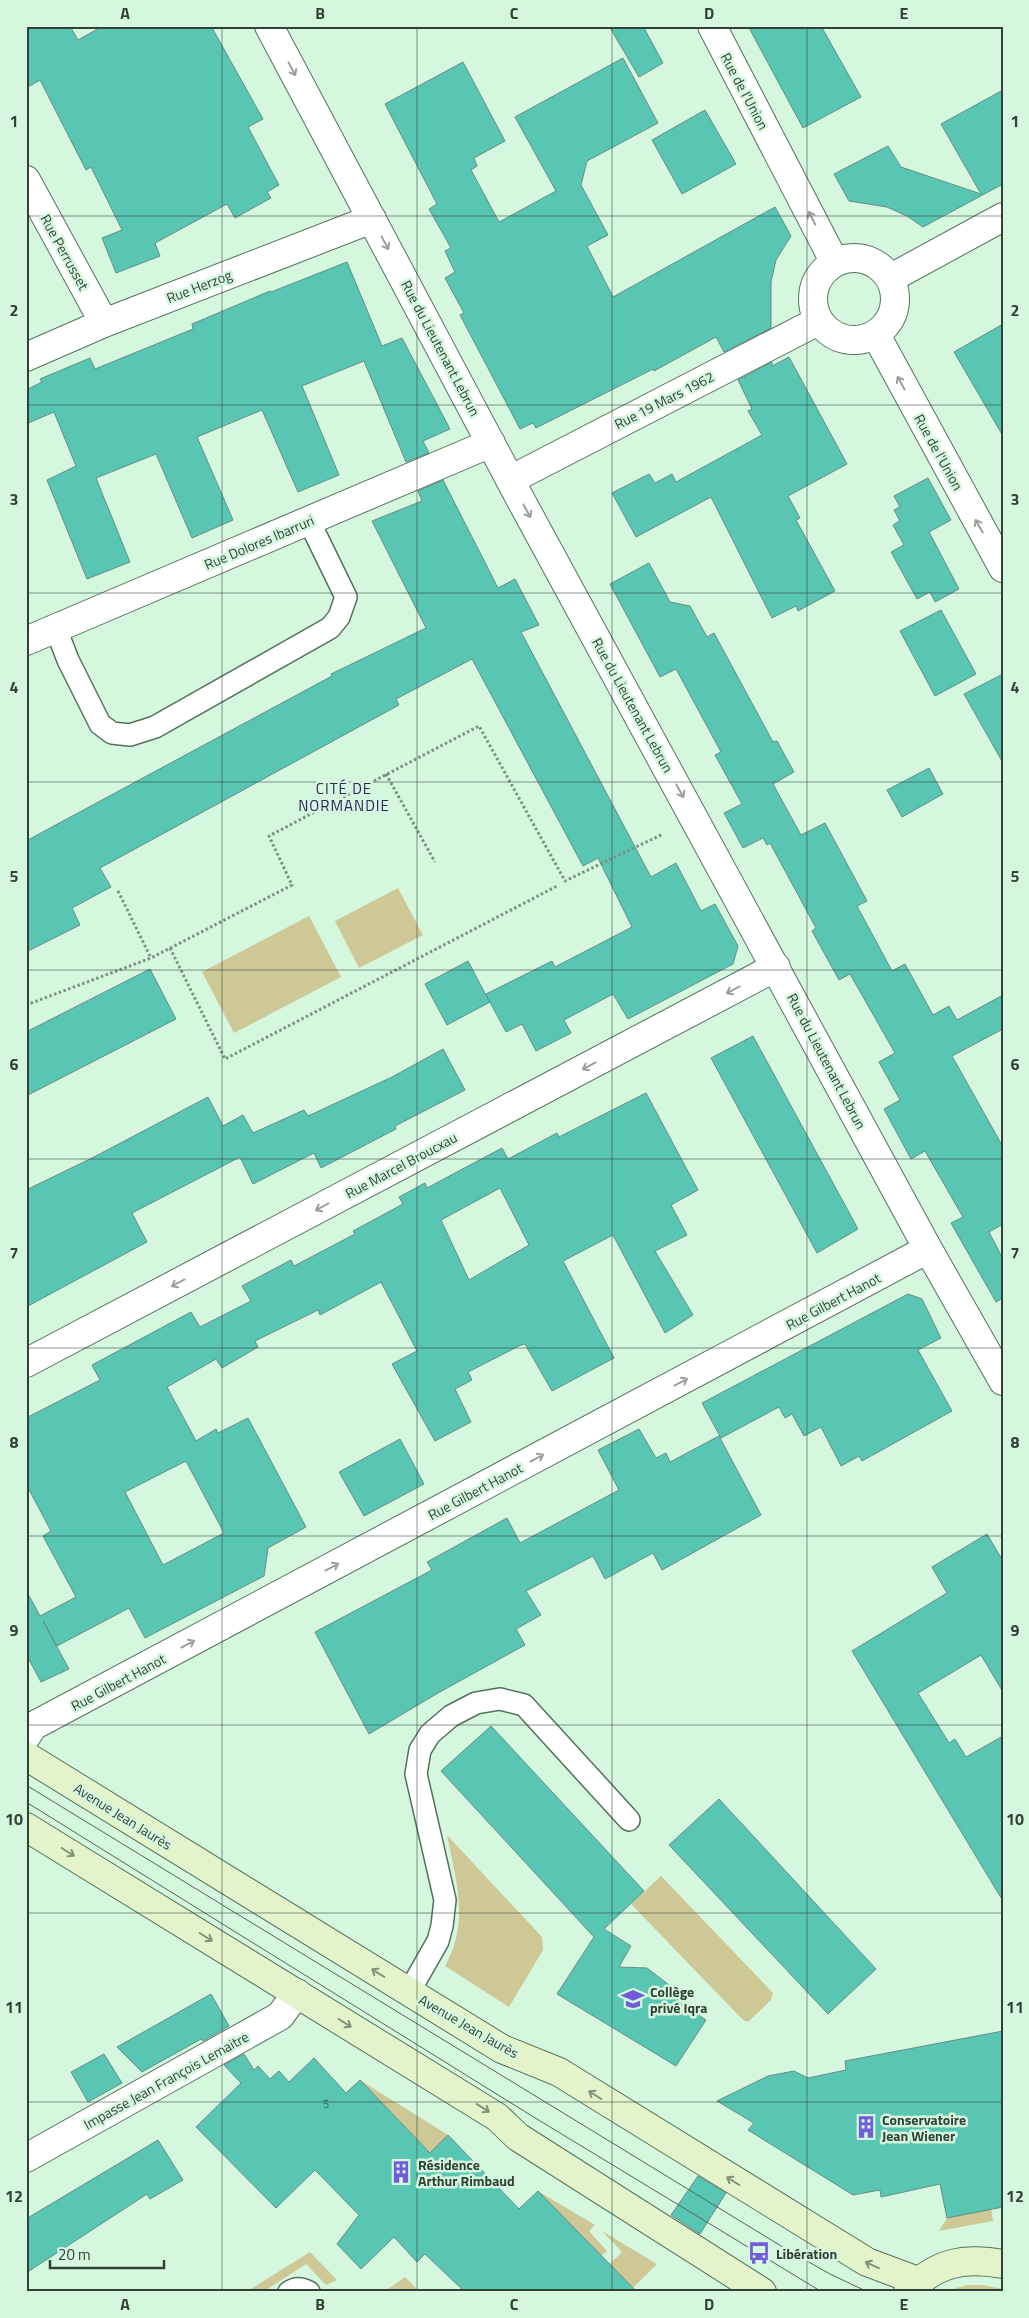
<svg xmlns="http://www.w3.org/2000/svg" width="1029" height="2318" font-family="'Titillium Web',sans-serif">
	<rect width="100%" height="100%" fill="#d4f7de"/>
	<path fill="#cec896" d="M 398,888 L 423,935 L 359,968 L 335,921 Z
		M 309,916 L 341,977 L 234,1033 L 202,972 Z
		M 447,1835 L 542,1937 L 543,1950 L 509,2007 L 445,1966 C 470,1921 456,1882 447,1835 Z
		M 661,1876 L 773,1993 L 771,2000 L 748,2022 L 743,2020 L 631,1904 Z
		M 360,2080 L 448,2135 L 430,2153 Z
		M 538,2191 L 595,2225 L 589,2231 L 607,2251 L 601,2256 Z
		M 991,2209 L 993,2221 L 939,2231 L 947,2218 Z
		M 602,2231 L 657,2264 L 629,2292 L 594,2279 L 622,2252 Z
		M 310,2252 L 337,2280 L 326,2285 L 306,2264 L 263,2292 L 246,2292 Z
		M 405,2277 L 420,2292 L 384,2292 Z
		M 967,2285 L 983,2285 L 1003,2289 L 1003,2292 L 943,2292 Z"/>
	<path fill="#59c6b4" stroke="#638e86" fill-rule="evenodd" d="M 26,26 L 70,26 L 78,40 L 103,26 L 211,26 L 263,119 L 248,127 L 279,185 L 267,192 L 271,198 L 235,218 L 227,204 L 155,243 L 160,256 L 116,273 L 102,238 L 122,230 L 91,167 L 86,170 L 40,80 L 26,88 Z
		M 609,26 L 643,26 L 663,63 L 639,77 Z
		M 748,26 L 821,26 L 861,97 L 803,128 Z
		M 623,58 L 658,123 L 587,161 L 581,185 L 608,235 L 587,246 L 613,297 L 775,207 L 791,236 L 776,260 L 771,282 L 771,328 L 724,352 L 716,337 L 654,371 L 653,369 L 536,428 L 533,423 L 520,429 L 460,315 L 464,313 L 445,278 L 455,272 L 445,251 L 451,248 L 429,209 L 437,204 L 385,104 L 463,62 L 505,141 L 474,158 L 477,166 L 471,170 L 499,222 L 556,191 L 515,117 Z
		M 1003,90 L 1003,184 L 923,227 L 907,216 L 887,207 L 849,201 L 834,174 L 888,146 L 901,167 L 981,194 L 941,124 Z
		M 705,110 L 736,164 L 682,194 L 652,140 Z
		M 347,262 L 382,346 L 402,338 L 450,429 L 423,441 L 429,453 L 406,462 L 364,361 L 302,386 L 339,475 L 298,492 L 262,410 L 197,437 L 233,520 L 192,538 L 156,454 L 96,478 L 130,562 L 87,579 L 47,480 L 76,466 L 54,412 L 26,424 L 26,390 L 42,382 L 40,379 L 90,358 L 95,369 L 193,329 L 192,324 L 270,291 L 271,292 Z
		M 1003,324 L 1003,436 L 954,352 Z
		M 789,357 L 847,464 L 788,496 L 800,518 L 796,520 L 835,591 L 798,611 L 796,606 L 772,618 L 711,497 L 636,537 L 612,493 L 649,474 L 655,483 L 672,474 L 676,482 L 762,435 L 748,411 L 752,409 L 738,380 L 772,362 L 772,366 Z
		M 928,478 L 951,520 L 929,532 L 959,589 L 935,602 L 930,592 L 917,599 L 891,552 L 904,545 L 893,525 L 900,521 L 894,510 L 900,507 L 894,496 Z
		M 443,480 L 498,588 L 515,579 L 539,625 L 521,632 L 651,877 L 676,863 L 701,911 L 715,904 L 738,946 L 733,964 L 628,1019 L 613,994 L 564,1020 L 571,1033 L 536,1051 L 522,1024 L 506,1032 L 490,1002 L 447,1025 L 425,984 L 468,961 L 489,1001 L 486,994 L 552,961 L 555,967 L 632,927 L 598,858 L 583,866 L 472,659 L 396,699 L 399,705 L 100,868 L 111,887 L 72,908 L 80,925 L 26,952 L 26,841 L 332,676 L 331,674 L 426,628 L 372,521 L 422,501 L 418,491 Z
		M 649,563 L 670,602 L 690,606 L 707,637 L 714,633 L 773,742 L 777,741 L 794,772 L 773,784 L 801,835 L 825,823 L 867,901 L 857,906 L 892,971 L 905,964 L 933,1015 L 949,1006 L 957,1020 L 1003,995 L 1003,1029 L 952,1056 L 1003,1147 L 1003,1224 L 989,1232 L 1003,1259 L 1003,1298 L 996,1302 L 951,1223 L 963,1217 L 925,1151 L 911,1159 L 884,1109 L 900,1100 L 879,1062 L 895,1053 L 850,974 L 839,980 L 812,931 L 816,928 L 770,843 L 767,845 L 763,838 L 743,848 L 724,813 L 742,804 L 715,755 L 721,752 L 676,669 L 660,677 L 610,584 Z
		M 941,610 L 976,674 L 935,696 L 900,631 Z
		M 1003,674 L 1003,763 L 964,694 Z
		M 929,768 L 943,794 L 902,817 L 887,790 Z
		M 150,969 L 176,1019 L 26,1096 L 26,1032 Z
		M 753,1036 L 858,1229 L 817,1253 L 711,1058 Z
		M 443,1049 L 465,1090 L 395,1126 L 396,1129 L 321,1168 L 314,1153 L 253,1184 L 240,1157 L 132,1213 L 147,1242 L 26,1307 L 26,1190 L 92,1158 L 208,1097 L 223,1126 L 243,1115 L 253,1133 L 304,1110 L 308,1116 L 392,1077 Z
		M 646,1093 L 698,1190 L 671,1205 L 687,1235 L 655,1251 L 693,1315 L 665,1333 L 613,1235 L 563,1261 L 614,1358 L 552,1391 L 525,1344 L 521,1345 L 468,1372 L 472,1380 L 455,1389 L 471,1422 L 435,1441 L 392,1364 L 417,1351 L 381,1282 L 320,1315 L 318,1310 L 255,1341 L 258,1347 L 222,1368 L 216,1359 L 167,1387 L 196,1441 L 216,1429 L 218,1433 L 248,1418 L 306,1527 L 268,1548 L 264,1576 L 145,1638 L 129,1608 L 57,1646 L 43,1621 L 69,1669 L 41,1682 L 26,1654 L 26,1590 L 40,1616 L 76,1597 L 43,1536 L 51,1531 L 26,1484 L 26,1418 L 100,1380 L 92,1365 L 191,1312 L 200,1327 L 251,1301 L 242,1286 L 291,1260 L 294,1266 L 355,1234 L 353,1231 L 403,1204 L 399,1197 L 425,1183 L 427,1188 L 502,1148 L 508,1159 L 557,1133 L 559,1137 ZM 500,1188 L 529,1245 L 469,1280 L 441,1220 ZM 186,1461 L 224,1533 L 163,1565 L 125,1492 Z
		M 908,1294 L 922,1299 L 941,1338 L 918,1350 L 952,1411 L 862,1461 L 859,1456 L 841,1466 L 821,1427 L 804,1436 L 792,1414 L 785,1418 L 779,1407 L 721,1438 L 702,1403 Z
		M 639,1429 L 656,1458 L 666,1453 L 670,1462 L 719,1436 L 761,1515 L 662,1570 L 653,1553 L 605,1579 L 593,1556 L 526,1591 L 541,1615 L 516,1629 L 525,1645 L 438,1693 L 369,1734 L 315,1632 L 432,1570 L 427,1562 L 507,1518 L 520,1543 L 619,1490 L 598,1450 Z
		M 400,1439 L 424,1484 L 364,1516 L 339,1472 Z
		M 987,1534 L 1003,1561 L 1003,1692 L 981,1655 L 918,1693 L 949,1743 L 955,1739 L 966,1757 L 1003,1736 L 1003,1901 L 852,1651 L 947,1593 L 932,1567 Z
		M 491,1726 L 644,1891 L 604,1929 L 631,1946 L 619,1967 L 647,1968 L 682,1995 L 678,2001 L 706,2020 L 676,2066 L 557,1994 L 594,1937 L 441,1771 Z
		M 719,1799 L 876,1969 L 828,2014 L 669,1845 Z
		M 211,1994 L 229,2026 L 203,2041 L 201,2039 L 142,2072 L 117,2047 Z
		M 1003,2031 L 1003,2207 L 947,2218 L 940,2184 L 881,2197 L 880,2190 L 853,2195 L 748,2130 L 754,2123 L 717,2101 L 768,2076 L 794,2071 L 808,2078 L 846,2070 L 845,2061 Z
		M 104,2054 L 122,2083 L 88,2102 L 71,2072 Z
		M 244,2054 L 254,2070 L 258,2066 L 270,2079 L 279,2071 L 289,2082 L 314,2058 L 346,2093 L 360,2080 L 430,2153 L 448,2135 L 519,2209 L 538,2191 L 637,2292 L 465,2292 L 425,2254 L 417,2262 L 394,2237 L 361,2269 L 337,2244 L 359,2215 L 315,2170 L 276,2208 L 196,2127 L 241,2083 L 224,2065 Z
		M 158,2140 L 183,2180 L 150,2199 L 147,2194 L 26,2273 L 26,2219 Z
		M 698,2176 L 726,2193 L 700,2234 L 671,2215 Z"/>
	<g fill="none" stroke-linecap="round" stroke-linejoin="round">
		<defs>
			<path id="lane" d="M 56,629 L 68,660 L 100,724 L 112,733 L 130,735 L 155,727 L 330,628 L 339,617 L 346,597 L 309,521
				M 409,1992 L 438,1941 L 442,1926 L 445,1900 L 416,1774 L 420,1750 L 430,1734 L 451,1716 L 476,1703 L 500,1699 L 524,1705 L 629,1820
				M 289,2292 C 296,2287 302,2288 309,2292"/>
			<path id="street" d="M 269,26 L 524,506 L 928,1249 L 1003,1381
				M 712,26 L 834,261
				M 26,180 L 104,323
				M813 299a41 41 0 1 1 82 0a41 41 0 1 1-82 0Z
				M 891,278 L 1003,217
				M 876,335 L 1003,568
				M 26,357 L 104,323 L 372,219
				M 510,480 L 818,321
				M 26,641 L 491,443
				M 26,1363 L 776,967
				M 26,1737 L 33,1726 L 928,1249
				M 26,2158 L 280,2016 L 297,1993"/>
			<path id="secondary" d="M 26,1756 L 502,2049 L 559,2072 L 867,2262 L 918,2281
				M 26,1827 L 497,2117 L 518,2137 L 762,2292
				M 908,2292 C 936,2262 965,2257 1003,2264"/>
		</defs>
		<use href="#lane" stroke="#53725d" stroke-width="24"/>
		<use href="#street" stroke="#53725d" stroke-width="30"/>
		<use href="#secondary" stroke="#53725d" stroke-width="30"/>
		<path stroke="#7b9282" stroke-width="3" stroke-dasharray="2.5 2.5" stroke-linecap="butt" d="M 386,774 L 435,862
			M 118,891 L 151,958
			M 170,948 L 225,1059 L 557,886
			M 26,1005 L 151,958 L 292,885 L 269,836 L 479,726 L 565,881 L 663,834"/>
		<use href="#lane" stroke="#fff" stroke-width="21"/>
		<use href="#street" stroke="#fff" stroke-width="28"/>
		<use href="#secondary" stroke="#e3f3ca" stroke-width="28"/>
		<path stroke="#536558" stroke-width="1" d="M 26,1785 L 786,2249 L 830,2274 L 868,2292
			M 26,1802 L 532,2116 L 822,2292"/>
	</g>
	<defs><path id="oneway-shaft" d="M-6 0H5M1.5-3L5.5 0L1.5 3" fill="none" stroke-width="1.6" stroke-linecap="round" stroke-linejoin="round" transform="scale(1.25)"/></defs>
	<g stroke="#98a09a">
		<use href="#oneway-shaft" transform="translate(292 69) rotate(62)"/>
		<use href="#oneway-shaft" transform="translate(812 218) rotate(-117)"/>
		<use href="#oneway-shaft" transform="translate(385 243) rotate(62)"/>
		<use href="#oneway-shaft" transform="translate(901 383) rotate(-119)"/>
		<use href="#oneway-shaft" transform="translate(527 511) rotate(61)"/>
		<use href="#oneway-shaft" transform="translate(979 526) rotate(-119)"/>
		<use href="#oneway-shaft" transform="translate(680 791) rotate(61)"/>
		<use href="#oneway-shaft" transform="translate(733 990) rotate(152)"/>
		<use href="#oneway-shaft" transform="translate(589 1066) rotate(152)"/>
		<use href="#oneway-shaft" transform="translate(322 1207) rotate(152)"/>
		<use href="#oneway-shaft" transform="translate(178 1283) rotate(152)"/>
		<use href="#oneway-shaft" transform="translate(681 1382) rotate(-28)"/>
		<use href="#oneway-shaft" transform="translate(537 1458) rotate(-28)"/>
		<use href="#oneway-shaft" transform="translate(332 1567) rotate(-28)"/>
		<use href="#oneway-shaft" transform="translate(188 1644) rotate(-28)"/>
	</g>
	<g stroke="#829179">
		<use href="#oneway-shaft" transform="translate(68 1852) rotate(32)"/>
		<use href="#oneway-shaft" transform="translate(206 1937) rotate(32)"/>
		<use href="#oneway-shaft" transform="translate(378 1973) rotate(-148)"/>
		<use href="#oneway-shaft" transform="translate(345 2023) rotate(32)"/>
		<use href="#oneway-shaft" transform="translate(595 2095) rotate(-148)"/>
		<use href="#oneway-shaft" transform="translate(483 2108) rotate(32)"/>
		<use href="#oneway-shaft" transform="translate(733 2181) rotate(-148)"/>
		<use href="#oneway-shaft" transform="translate(872 2265) rotate(-155)"/>
	</g>
	<path fill="none" stroke="#324036" stroke-width="1" stroke-opacity="0.55" d="M 222,26 L 222,2292M 417,26 L 417,2292M 612,26 L 612,2292M 807,26 L 807,2292M 26,216 L 1003,216M 26,405 L 1003,405M 26,593 L 1003,593M 26,782 L 1003,782M 26,970 L 1003,970M 26,1159 L 1003,1159M 26,1348 L 1003,1348M 26,1536 L 1003,1536M 26,1725 L 1003,1725M 26,1913 L 1003,1913M 26,2102 L 1003,2102"/>
	<defs>
		<symbol id="school-bare" viewBox="-9 -9 18 18"><path d="M0-5L7-2L0 1L-7-2ZM-4 1L0 2.5L4 1V4Q0 6-4 4Z" fill="#715dd8" stroke="#d4f7de" stroke-width="2.5" paint-order="stroke"/></symbol>
		<symbol id="building-bare" viewBox="-9 -9 18 18"><path d="M-4-6H4V6H1V3H-1V6H-4ZM-2.5-4.3h1.7v1.8h-1.7ZM.8-4.3h1.7v1.8H.8ZM-2.5-1h1.7V.8h-1.7ZM.8-1h1.7V.8H.8Z" fill="#715dd8" stroke="#d4f7de" stroke-width="2.5" paint-order="stroke"/></symbol>
		<symbol id="bus-bare" viewBox="-9 -9 18 18"><path d="M-5-6H5V4H4V6H2V4H-2V6H-4V4H-5ZM-3.5-4V0h7V-4ZM-3.5 1.2v1.5H-2V1.2ZM2 1.2v1.5H3.5V1.2Z" fill="#715dd8" stroke="#d4f7de" stroke-width="2.5" paint-order="stroke"/></symbol>
	</defs>
	<g fill-rule="evenodd">
		<use href="#school-bare" x="617" y="1983" width="32" height="32"/>
		<use href="#building-bare" x="850" y="2111" width="32" height="32"/>
		<use href="#building-bare" x="385" y="2156" width="32" height="32"/>
		<use href="#bus-bare" x="743" y="2237" width="32" height="32"/>
	</g>
	<g text-anchor="middle" dominant-baseline="central" stroke-width="5" stroke-linejoin="round" paint-order="stroke">
		<g font-size="11" fill="#3c6256">
			<text x="326" y="2104">5</text>
		</g>
		<g font-size="14" fill="#324036" stroke="#d4f7de">
			<text transform="translate(745 91) rotate(62)">Rue de l'Union</text>
			<text transform="translate(65 252) rotate(61)">Rue Perrusset</text>
			<text transform="translate(199 286) rotate(-21)">Rue Herzog</text>
			<text transform="translate(441 348) rotate(62)">Rue du Lieutenant Lebrun</text>
			<text transform="translate(664 400) rotate(-27)">Rue 19 Mars 1962</text>
			<text transform="translate(939 452) rotate(61)">Rue de l'Union</text>
			<text transform="translate(259 542) rotate(-23)">Rue Dolores Ibarruri</text>
			<text transform="translate(633 705) rotate(61)">Rue du Lieutenant Lebrun</text>
			<text transform="translate(827 1061) rotate(62)">Rue du Lieutenant Lebrun</text>
			<text transform="translate(401 1165) rotate(-28)">Rue Marcel Broucxau</text>
			<text transform="translate(833 1301) rotate(-28)">Rue Gilbert Hanot</text>
			<text transform="translate(475 1491) rotate(-28)">Rue Gilbert Hanot</text>
			<text transform="translate(118 1682) rotate(-28)">Rue Gilbert Hanot</text>
			<text transform="translate(123 1816) rotate(32)">Avenue Jean Jaurès</text>
			<text transform="translate(469 2026) rotate(30)">Avenue Jean Jaurès</text>
			<text transform="translate(166 2080) rotate(-29)">Impasse Jean François Lemaitre</text>
		</g>
		<g font-size="14" font-weight="bold" fill="#324036" stroke="#d4f7de" text-anchor="start">
			<text x="650" y="1991">Collège<tspan x="650" dy="16">privé Iqra</tspan></text>
			<text x="882" y="2119">Conservatoire<tspan x="882" dy="16">Jean Wiener</tspan></text>
			<text x="418" y="2164">Résidence<tspan x="418" dy="16">Arthur Rimbaud</tspan></text>
			<text x="776" y="2253">Libération</text>
		</g>
		<g font-size="15" letter-spacing="1" fill="#2e255f" stroke="#d4f7de">
			<text x="344" y="788">CITÉ DE<tspan x="344" dy="17">NORMANDIE</tspan></text>
		</g>
	</g>
	<rect width="1029" height="2318" fill="none" stroke="#d4f7de" stroke-width="55"/>
	<path d="M50 2260v8h114v-8" fill="none" stroke="#324036" stroke-width="2.5"/>
	<text x="58" y="2260" font-size="15" fill="#324036" stroke="#d4f7de" stroke-width="4" paint-order="stroke">20 m</text>
	<rect x="28" y="28" width="974" height="2262" fill="none" stroke="#324036" stroke-width="2"/>
	<g font-size="16" text-anchor="middle" font-weight="bold" fill="#324036">
		<text x="125" y="19">A</text>
		<text x="320" y="19">B</text>
		<text x="514" y="19">C</text>
		<text x="709" y="19">D</text>
		<text x="904" y="19">E</text>
		<text x="14" y="127">1</text>
		<text x="1015" y="127">1</text>
		<text x="14" y="316">2</text>
		<text x="1015" y="316">2</text>
		<text x="14" y="505">3</text>
		<text x="1015" y="505">3</text>
		<text x="14" y="693">4</text>
		<text x="1015" y="693">4</text>
		<text x="14" y="882">5</text>
		<text x="1015" y="882">5</text>
		<text x="14" y="1070">6</text>
		<text x="1015" y="1070">6</text>
		<text x="14" y="1259">7</text>
		<text x="1015" y="1259">7</text>
		<text x="14" y="1448">8</text>
		<text x="1015" y="1448">8</text>
		<text x="14" y="1636">9</text>
		<text x="1015" y="1636">9</text>
		<text x="14" y="1825">10</text>
		<text x="1015" y="1825">10</text>
		<text x="14" y="2013">11</text>
		<text x="1015" y="2013">11</text>
		<text x="14" y="2202">12</text>
		<text x="1015" y="2202">12</text>
		<text x="125" y="2310">A</text>
		<text x="320" y="2310">B</text>
		<text x="514" y="2310">C</text>
		<text x="709" y="2310">D</text>
		<text x="904" y="2310">E</text>
	</g>
</svg>
